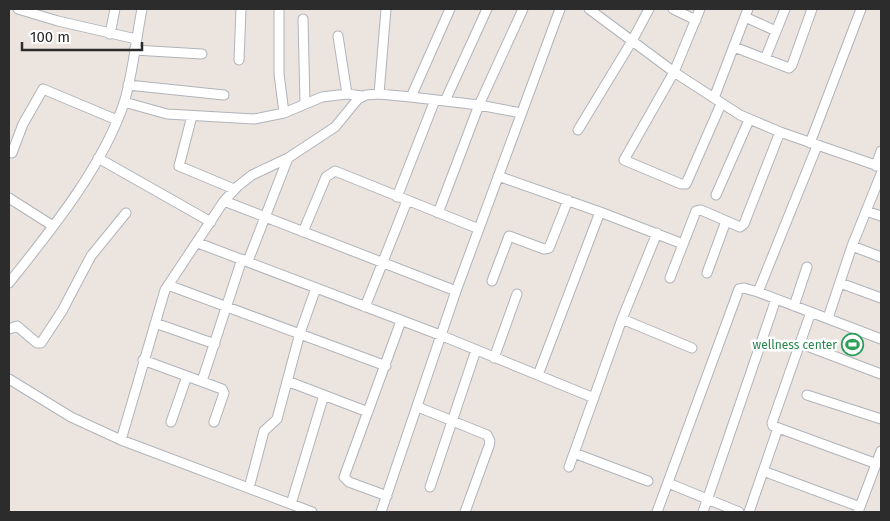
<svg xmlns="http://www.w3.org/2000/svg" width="890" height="521" font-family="'Fira Sans',sans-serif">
	<rect width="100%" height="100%" fill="#ece5df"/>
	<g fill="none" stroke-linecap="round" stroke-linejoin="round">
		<defs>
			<path id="minor" d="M 18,9 L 58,21 L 136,39
				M 279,9 L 279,74 L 284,113
				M 589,9 L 674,72 L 740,115 L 780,132 L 881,167
				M 673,9 L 696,20
				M 700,9 L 674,72 L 624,160 L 681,184 L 686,184 L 721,104
				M 745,17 L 776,31
				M 303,19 L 305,104
				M 110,34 L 115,9
				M 338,36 L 347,94
				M 734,47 L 789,68 L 792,65 L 812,9
				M 134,50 L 202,54
				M 765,59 L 785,9
				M 239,60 L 241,9
				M 128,85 L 224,95
				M 379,94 L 386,9
				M 411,97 L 450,9
				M 714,98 L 748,9
				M 445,101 L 487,9
				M 124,102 L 167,114 L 254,119 L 284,113 L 322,97 L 347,94 L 363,96
				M 192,116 L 179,166 L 234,189
				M 578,130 L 632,41 L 649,9
				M 810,143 L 861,9
				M 12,153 L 23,124 L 43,89 L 117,120
				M 98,158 L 211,222
				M 876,166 L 881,151
				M 498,176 L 600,212 L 683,244
				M 716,195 L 749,120
				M 397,197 L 435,100
				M 9,198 L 53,226
				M 224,201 L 456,291
				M 866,211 L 881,216
				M 438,213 L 479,105 L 523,9
				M 303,232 L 326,177 L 335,171 L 479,229
				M 198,243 L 440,335 L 594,398
				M 852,246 L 881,257
				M 248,261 L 288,158
				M 707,273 L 726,221
				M 670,278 L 696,211 L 701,210 L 740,227 L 744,224 L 780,132
				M 492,281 L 509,236 L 544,249 L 549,248 L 568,200
				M 9,283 C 51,230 102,168 124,103 C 133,73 136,39 142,9
				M 840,283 L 881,298
				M 168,285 L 386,366
				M 758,292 L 817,146
				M 794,306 L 807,267
				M 365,307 L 407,201
				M 811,312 L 772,423 L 773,426 L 877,464
				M 828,318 L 852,246 L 881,174
				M 622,319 L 692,348
				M 155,323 L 215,344
				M 9,329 L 17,326 L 37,343 L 41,343 L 62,311 L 91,256 L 126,213
				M 799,343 L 881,374
				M 494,358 L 517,294
				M 143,360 L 222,389 L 224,393 L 214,422
				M 538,375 L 600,212
				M 9,379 L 71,417 L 121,440 L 312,512
				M 202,381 L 242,259
				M 287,381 L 368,412
				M 807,395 L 881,419
				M 418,407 L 487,435 L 490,441 L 489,446 L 465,512
				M 171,422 L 187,376
				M 121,440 L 165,290 L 224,201 L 238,186 L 252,175 L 288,158 L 335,127 L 358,99 L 366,95 L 379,94 L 411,97 L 479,105 L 521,113
				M 574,453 L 648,481
				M 569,467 L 622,319 L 657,233
				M 763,471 L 860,507
				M 668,483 L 739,512
				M 430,487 L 476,350
				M 249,488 L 264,431 L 277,419 L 300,333 L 316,288
				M 387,496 L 349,482 L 344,477 L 401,321
				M 291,504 L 324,395
				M 381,512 L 456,291 L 560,9
				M 657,512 L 739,289 L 744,288 L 758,292 L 881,339
				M 703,512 L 776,299
				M 749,512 L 778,428
				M 858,512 L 881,451"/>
		</defs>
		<use href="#minor" stroke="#afb3bb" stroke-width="11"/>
		<use href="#minor" stroke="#fff" stroke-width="9"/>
	</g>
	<defs>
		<symbol id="stadium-ring" viewBox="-11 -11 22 22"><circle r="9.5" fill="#fff" stroke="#2e9e5b" stroke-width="1.5"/><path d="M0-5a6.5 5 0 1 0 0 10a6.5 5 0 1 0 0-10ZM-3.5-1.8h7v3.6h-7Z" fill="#2e9e5b"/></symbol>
	</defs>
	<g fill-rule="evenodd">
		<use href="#stadium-ring" x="840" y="332" width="25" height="25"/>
	</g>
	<g text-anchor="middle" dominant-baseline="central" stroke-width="5" stroke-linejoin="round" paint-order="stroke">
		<g font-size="12" fill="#27864d" stroke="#fff" text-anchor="end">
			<text x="837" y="345">wellness center</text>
		</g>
	</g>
	<rect width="890" height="521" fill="none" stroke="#2c2c2c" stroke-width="20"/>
	<path d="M22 42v8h120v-8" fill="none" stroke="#2c2c2c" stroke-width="2.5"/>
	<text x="30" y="42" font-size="15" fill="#2c2c2c" stroke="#ffffff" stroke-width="4" paint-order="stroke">100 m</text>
</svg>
